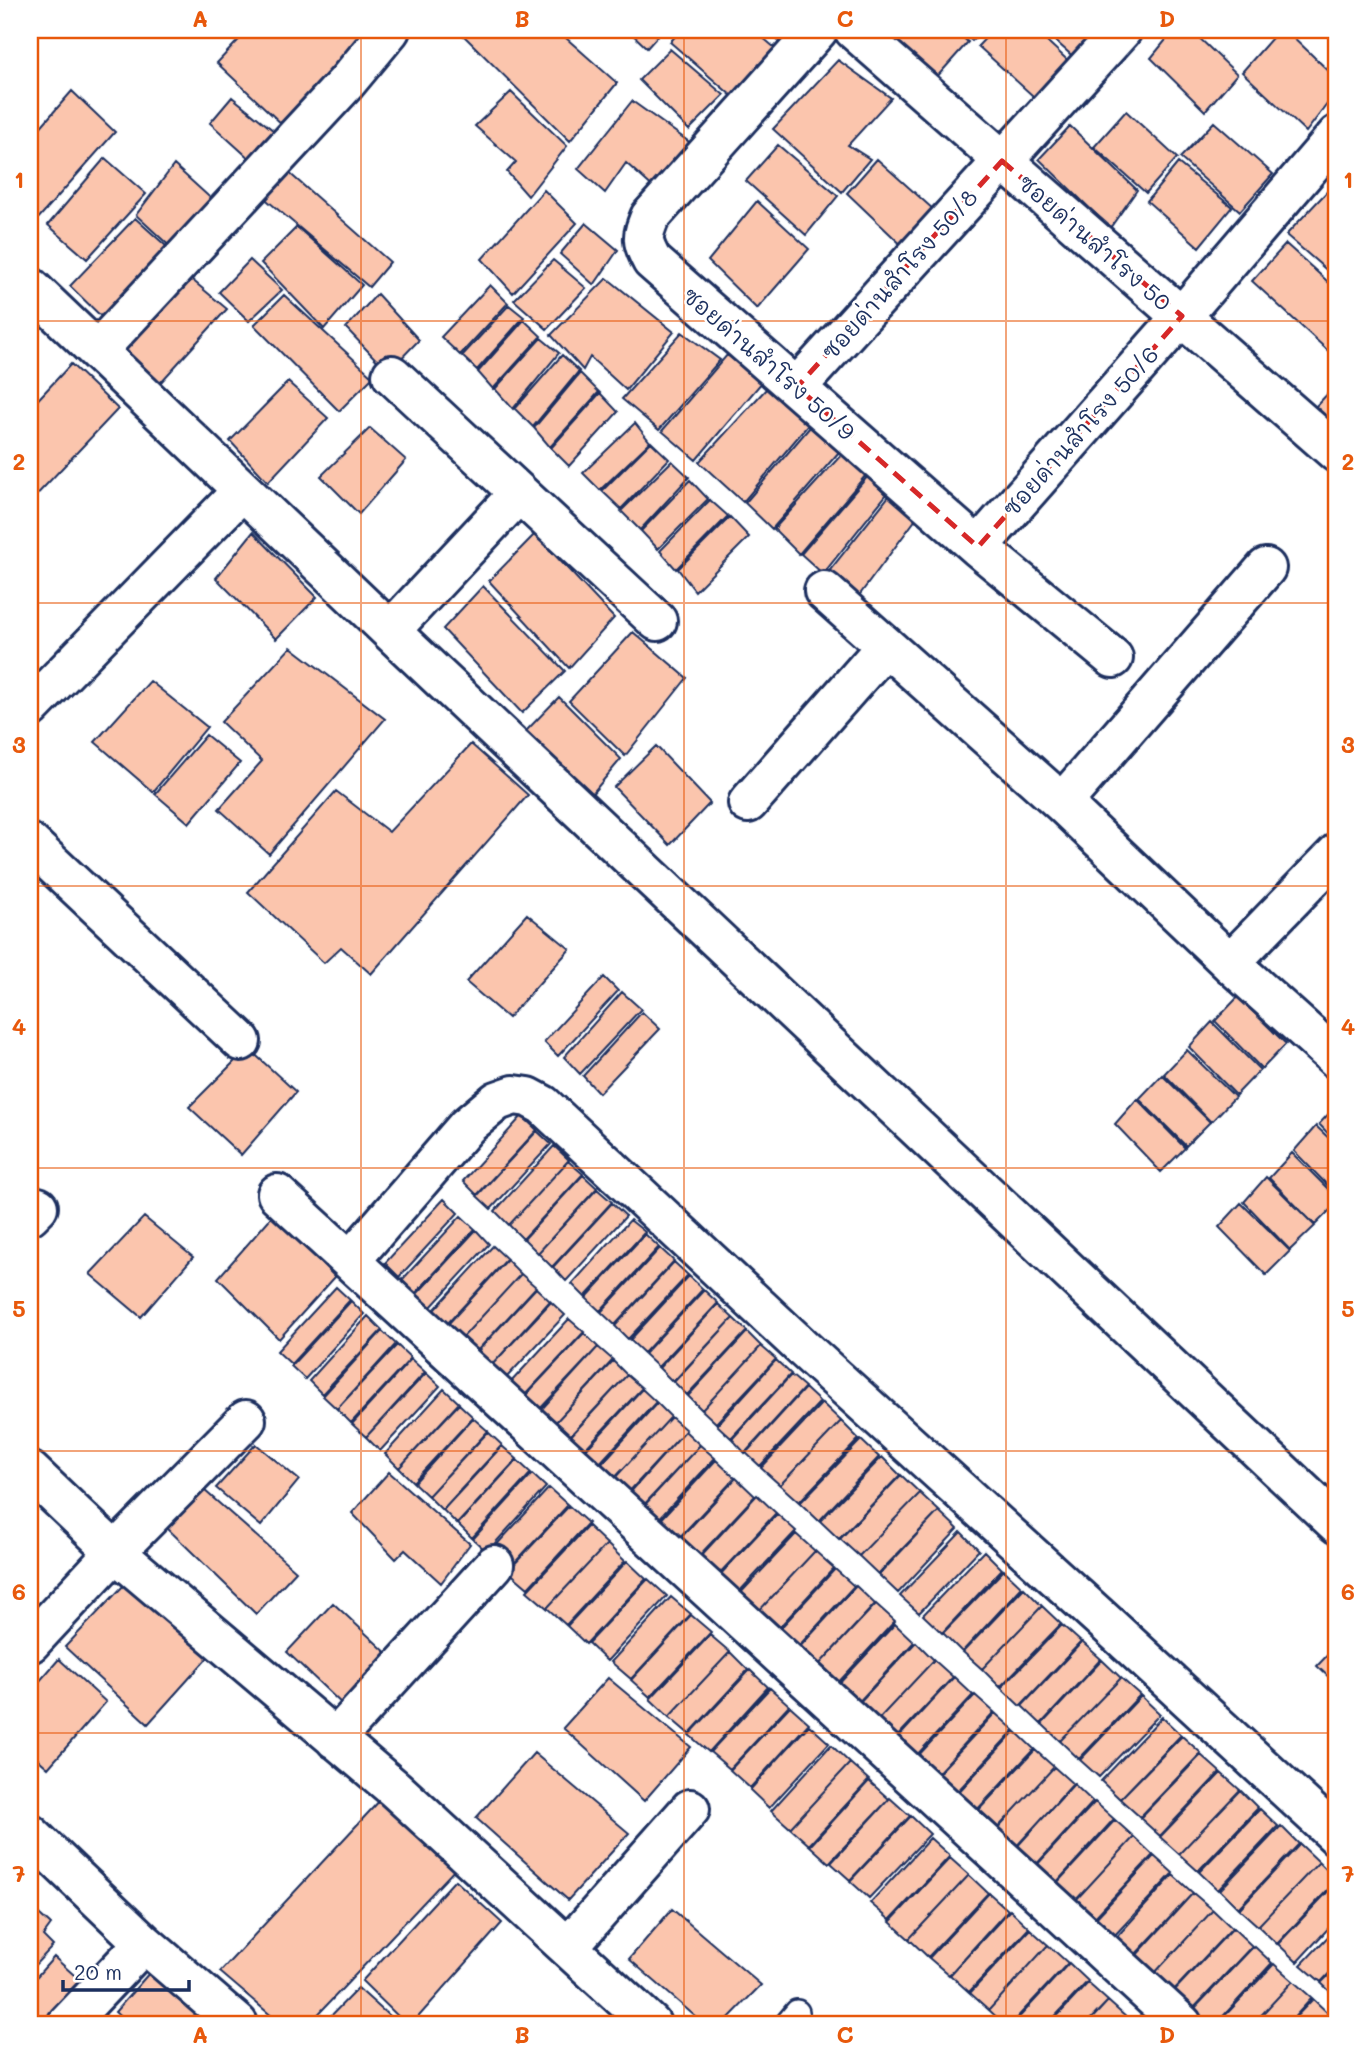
<svg xmlns="http://www.w3.org/2000/svg" width="1367" height="2054" font-family="Mali,'Playpen Sans Thai',sans-serif">
	<rect width="100%" height="100%" fill="#fff"/>
	<filter id="ink" filterUnits="userSpaceOnUse"><feTurbulence type="fractalNoise" baseFrequency=".0143" numOctaves="2"/><feDisplacementMap in="SourceGraphic" scale="14" xChannelSelector="R" yChannelSelector="G"/><feConvolveMatrix kernelMatrix="1 2 1 2 8 2 1 2 1" color-interpolation-filters="sRGB"/></filter>
	<g filter="url(#ink)">
		<path fill="#fbc5ad" stroke="#1b2f5e" stroke-width="2" d="M 248,30 L 368,30 L 284,126 L 217,63 Z
			M 458,30 L 557,30 L 617,83 L 570,141 Z
			M 628,30 L 663,30 L 647,48 Z
			M 681,30 L 754,30 L 782,54 L 740,103 L 670,42 Z
			M 766,30 L 808,30 L 789,50 Z
			M 887,30 L 954,30 L 968,42 L 935,79 L 885,32 Z
			M 959,30 L 983,30 L 972,41 Z
			M 993,30 L 1035,30 L 1076,68 L 1044,106 L 978,46 Z
			M 1043,30 L 1102,30 L 1077,60 Z
			M 1174,30 L 1191,30 L 1237,74 L 1205,111 L 1151,58 Z
			M 1279,30 L 1286,30 L 1337,79 L 1337,91 L 1306,132 L 1242,72 Z
			M 670,49 L 724,95 L 689,130 L 639,80 Z
			M 838,60 L 891,98 L 848,145 L 870,159 L 842,192 L 773,129 Z
			M 72,91 L 115,132 L 36,221 L 30,215 L 30,139 Z
			M 511,92 L 567,146 L 528,196 L 507,172 L 516,162 L 475,126 Z
			M 232,97 L 274,131 L 251,160 L 210,123 Z
			M 632,101 L 692,144 L 656,190 L 626,163 L 605,193 L 578,169 Z
			M 1126,111 L 1177,158 L 1146,193 L 1094,147 Z
			M 1214,122 L 1273,174 L 1240,211 L 1180,158 Z
			M 1070,126 L 1137,190 L 1110,228 L 1039,159 Z
			M 778,145 L 838,196 L 806,235 L 746,181 Z
			M 105,158 L 146,194 L 87,259 L 48,225 Z
			M 877,159 L 943,218 L 911,254 L 847,193 Z
			M 1178,163 L 1232,207 L 1199,247 L 1147,201 Z
			M 174,165 L 217,204 L 176,252 L 136,215 Z
			M 287,171 L 390,262 L 369,287 L 262,196 Z
			M 1337,181 L 1337,279 L 1286,235 Z
			M 544,190 L 577,223 L 513,293 L 482,259 Z
			M 757,201 L 809,249 L 757,309 L 708,261 Z
			M 135,218 L 175,254 L 113,328 L 70,286 Z
			M 586,223 L 618,250 L 594,285 L 560,254 Z
			M 297,227 L 362,285 L 324,329 L 261,263 Z
			M 1286,244 L 1337,290 L 1337,359 L 1252,281 Z
			M 250,260 L 282,290 L 249,321 L 219,292 Z
			M 553,260 L 586,288 L 547,329 L 514,300 Z
			M 607,278 L 674,332 L 626,390 L 590,357 L 583,370 L 551,335 Z
			M 191,279 L 227,309 L 160,383 L 124,351 Z
			M 490,285 L 508,303 L 460,355 L 441,337 Z
			M 377,294 L 419,340 L 388,372 L 346,328 Z
			M 284,295 L 373,377 L 339,411 L 254,325 Z
			M 509,305 L 524,317 L 477,370 L 462,356 Z
			M 524,320 L 541,336 L 493,389 L 478,372 Z
			M 682,332 L 720,360 L 659,430 L 622,399 Z
			M 541,338 L 559,353 L 513,409 L 495,389 Z
			M 562,355 L 579,371 L 533,427 L 515,409 Z
			M 727,355 L 763,381 L 696,460 L 662,431 Z
			M 71,364 L 118,409 L 30,502 L 30,408 Z
			M 580,373 L 599,392 L 550,447 L 534,428 Z
			M 288,382 L 328,418 L 268,482 L 230,441 Z
			M 1337,384 L 1337,427 L 1315,407 Z
			M 767,388 L 808,425 L 743,502 L 699,462 Z
			M 600,393 L 618,412 L 569,466 L 551,448 Z
			M 635,423 L 650,442 L 600,490 L 583,473 Z
			M 810,427 L 839,452 L 772,529 L 745,503 Z
			M 370,428 L 406,460 L 359,514 L 321,476 Z
			M 651,442 L 669,459 L 621,509 L 602,491 Z
			M 843,453 L 866,475 L 799,554 L 774,529 Z
			M 672,461 L 689,477 L 640,530 L 621,511 Z
			M 868,476 L 886,495 L 823,574 L 801,554 Z
			M 690,480 L 708,499 L 658,549 L 641,531 Z
			M 889,496 L 916,519 L 855,601 L 827,574 Z
			M 710,500 L 728,516 L 676,569 L 660,551 Z
			M 730,517 L 749,537 L 695,591 L 678,569 Z
			M 253,532 L 317,597 L 276,639 L 216,578 Z
			M 535,534 L 614,618 L 569,668 L 489,581 Z
			M 483,586 L 565,671 L 522,713 L 443,629 Z
			M 633,632 L 687,678 L 625,756 L 569,701 Z
			M 291,647 L 385,719 L 269,854 L 219,809 L 262,761 L 221,722 Z
			M 150,681 L 207,727 L 153,792 L 95,742 Z
			M 559,697 L 621,759 L 591,795 L 526,731 Z
			M 206,735 L 240,763 L 189,823 L 155,794 Z
			M 471,744 L 528,795 L 371,974 L 341,947 L 324,963 L 248,892 L 336,791 L 389,832 Z
			M 656,746 L 710,803 L 670,845 L 614,787 Z
			M 527,914 L 570,949 L 508,1018 L 466,982 Z
			M 604,977 L 618,991 L 558,1056 L 544,1042 Z
			M 622,992 L 641,1009 L 580,1074 L 564,1057 Z
			M 1238,997 L 1286,1044 L 1262,1069 L 1215,1021 Z
			M 642,1012 L 660,1029 L 599,1093 L 583,1076 Z
			M 1212,1022 L 1260,1070 L 1236,1095 L 1189,1047 Z
			M 248,1048 L 296,1092 L 241,1155 L 189,1107 Z
			M 1187,1050 L 1235,1097 L 1211,1122 L 1164,1074 Z
			M 1162,1075 L 1210,1122 L 1186,1146 L 1139,1099 Z
			M 1137,1099 L 1185,1148 L 1161,1172 L 1115,1124 Z
			M 1337,1105 L 1337,1143 L 1319,1124 Z
			M 522,1116 L 537,1130 L 477,1195 L 463,1181 Z
			M 1316,1126 L 1337,1146 L 1337,1195 L 1294,1151 Z
			M 537,1131 L 551,1144 L 491,1209 L 477,1196 Z
			M 554,1146 L 569,1160 L 509,1225 L 495,1211 Z
			M 1292,1153 L 1337,1198 L 1337,1203 L 1315,1225 L 1269,1178 Z
			M 568,1161 L 583,1174 L 523,1239 L 509,1225 Z
			M 583,1175 L 597,1188 L 538,1253 L 524,1239 Z
			M 1266,1177 L 1315,1226 L 1290,1250 L 1244,1202 Z
			M 597,1189 L 612,1202 L 552,1267 L 538,1253 Z
			M 444,1199 L 458,1213 L 399,1277 L 385,1263 Z
			M 612,1203 L 626,1216 L 566,1281 L 553,1267 Z
			M 1241,1203 L 1290,1251 L 1266,1275 L 1219,1227 Z
			M 274,1214 L 335,1277 L 279,1339 L 218,1278 Z
			M 461,1216 L 475,1229 L 415,1294 L 402,1280 Z
			M 144,1217 L 193,1257 L 141,1317 L 90,1274 Z
			M 630,1220 L 645,1232 L 585,1297 L 572,1284 Z
			M 476,1230 L 489,1244 L 430,1308 L 416,1295 Z
			M 645,1234 L 659,1247 L 600,1311 L 586,1298 Z
			M 493,1246 L 507,1259 L 447,1324 L 434,1310 Z
			M 660,1248 L 674,1261 L 615,1325 L 601,1312 Z
			M 507,1260 L 521,1274 L 462,1338 L 448,1324 Z
			M 674,1262 L 688,1275 L 628,1339 L 615,1326 Z
			M 521,1274 L 536,1287 L 476,1352 L 462,1338 Z
			M 689,1276 L 703,1289 L 644,1353 L 630,1340 Z
			M 336,1287 L 350,1300 L 291,1364 L 277,1351 Z
			M 536,1288 L 550,1301 L 491,1366 L 477,1352 Z
			M 704,1290 L 718,1303 L 658,1367 L 644,1354 Z
			M 351,1301 L 364,1314 L 305,1379 L 291,1366 Z
			M 551,1302 L 565,1315 L 505,1379 L 491,1366 Z
			M 718,1304 L 733,1318 L 673,1382 L 659,1368 Z
			M 368,1316 L 382,1330 L 322,1394 L 309,1381 Z
			M 733,1318 L 747,1331 L 687,1395 L 674,1382 Z
			M 569,1319 L 584,1332 L 524,1396 L 510,1383 Z
			M 382,1331 L 396,1344 L 337,1409 L 323,1396 Z
			M 747,1332 L 761,1346 L 702,1410 L 688,1396 Z
			M 584,1333 L 598,1347 L 538,1411 L 524,1397 Z
			M 397,1345 L 411,1358 L 351,1423 L 337,1409 Z
			M 761,1346 L 776,1359 L 716,1423 L 702,1410 Z
			M 598,1347 L 613,1360 L 553,1425 L 540,1411 Z
			M 411,1359 L 425,1372 L 366,1437 L 352,1424 Z
			M 776,1360 L 791,1374 L 731,1438 L 717,1425 Z
			M 613,1361 L 627,1375 L 567,1439 L 553,1425 Z
			M 426,1373 L 440,1386 L 380,1451 L 366,1437 Z
			M 627,1375 L 642,1388 L 582,1452 L 568,1439 Z
			M 791,1375 L 805,1387 L 745,1453 L 732,1439 Z
			M 805,1388 L 820,1402 L 760,1466 L 746,1453 Z
			M 444,1389 L 459,1403 L 399,1468 L 385,1454 Z
			M 642,1389 L 656,1402 L 597,1466 L 583,1453 Z
			M 657,1403 L 671,1417 L 612,1481 L 598,1468 Z
			M 822,1403 L 841,1421 L 780,1485 L 761,1468 Z
			M 459,1404 L 473,1417 L 413,1482 L 399,1468 Z
			M 671,1417 L 686,1430 L 626,1495 L 612,1481 Z
			M 473,1418 L 488,1431 L 428,1496 L 414,1483 Z
			M 841,1421 L 859,1439 L 799,1502 L 780,1485 Z
			M 685,1431 L 700,1445 L 640,1509 L 627,1496 Z
			M 488,1432 L 502,1445 L 442,1510 L 428,1496 Z
			M 861,1440 L 879,1457 L 819,1521 L 800,1503 Z
			M 256,1444 L 299,1480 L 261,1526 L 216,1488 Z
			M 700,1445 L 715,1458 L 655,1523 L 641,1509 Z
			M 502,1446 L 517,1459 L 457,1524 L 443,1510 Z
			M 882,1457 L 900,1475 L 839,1539 L 820,1521 Z
			M 517,1460 L 531,1473 L 472,1538 L 458,1524 Z
			M 716,1460 L 735,1478 L 675,1542 L 656,1525 Z
			M 389,1472 L 470,1544 L 441,1583 L 405,1550 L 396,1559 L 352,1513 Z
			M 532,1474 L 546,1487 L 487,1552 L 473,1539 Z
			M 901,1475 L 920,1493 L 859,1556 L 840,1539 Z
			M 736,1478 L 755,1496 L 695,1560 L 676,1543 Z
			M 549,1488 L 568,1505 L 508,1570 L 489,1553 Z
			M 204,1490 L 296,1571 L 256,1614 L 167,1528 Z
			M 920,1493 L 939,1511 L 878,1574 L 859,1556 Z
			M 757,1495 L 776,1513 L 716,1577 L 697,1560 Z
			M 569,1506 L 588,1523 L 528,1588 L 508,1571 Z
			M 939,1511 L 958,1529 L 898,1593 L 879,1575 Z
			M 777,1514 L 796,1531 L 736,1595 L 717,1578 Z
			M 588,1526 L 607,1544 L 547,1608 L 527,1591 Z
			M 961,1532 L 979,1550 L 919,1613 L 900,1596 Z
			M 796,1534 L 815,1551 L 755,1615 L 736,1598 Z
			M 607,1544 L 625,1561 L 566,1625 L 547,1608 Z
			M 815,1551 L 834,1568 L 774,1633 L 755,1615 Z
			M 984,1551 L 1002,1569 L 942,1633 L 923,1615 Z
			M 627,1561 L 646,1579 L 586,1644 L 567,1626 Z
			M 835,1569 L 854,1586 L 794,1651 L 775,1634 Z
			M 1004,1570 L 1022,1587 L 962,1652 L 943,1633 Z
			M 648,1579 L 667,1596 L 607,1661 L 588,1643 Z
			M 124,1585 L 210,1655 L 148,1724 L 65,1647 Z
			M 856,1586 L 875,1604 L 816,1668 L 796,1651 Z
			M 1024,1588 L 1042,1606 L 982,1669 L 963,1652 Z
			M 671,1597 L 691,1614 L 631,1679 L 611,1662 Z
			M 333,1603 L 390,1656 L 344,1706 L 287,1652 Z
			M 876,1604 L 895,1621 L 835,1686 L 815,1669 Z
			M 1042,1606 L 1061,1624 L 1000,1687 L 982,1669 Z
			M 691,1615 L 711,1632 L 650,1697 L 631,1680 Z
			M 895,1624 L 914,1642 L 855,1706 L 835,1688 Z
			M 1062,1625 L 1081,1642 L 1020,1706 L 1001,1688 Z
			M 710,1635 L 730,1652 L 669,1717 L 650,1699 Z
			M 916,1642 L 934,1660 L 874,1724 L 855,1707 Z
			M 1082,1642 L 1101,1659 L 1041,1724 L 1022,1706 Z
			M 1337,1645 L 1337,1685 L 1317,1666 Z
			M 730,1652 L 748,1670 L 689,1734 L 669,1717 Z
			M 59,1659 L 106,1702 L 48,1768 L 30,1752 L 30,1692 Z
			M 934,1660 L 953,1677 L 893,1741 L 874,1724 Z
			M 1102,1660 L 1121,1678 L 1060,1741 L 1042,1724 Z
			M 750,1670 L 768,1687 L 709,1752 L 689,1735 Z
			M 954,1677 L 973,1695 L 913,1759 L 894,1742 Z
			M 608,1678 L 691,1747 L 644,1801 L 563,1728 Z
			M 1121,1678 L 1140,1695 L 1079,1759 L 1060,1741 Z
			M 770,1688 L 789,1705 L 730,1769 L 710,1752 Z
			M 975,1695 L 994,1712 L 934,1777 L 915,1759 Z
			M 1141,1696 L 1160,1714 L 1099,1777 L 1080,1760 Z
			M 790,1706 L 809,1723 L 750,1788 L 730,1770 Z
			M 995,1713 L 1014,1730 L 954,1795 L 935,1777 Z
			M 1162,1717 L 1181,1735 L 1120,1799 L 1101,1781 Z
			M 809,1725 L 829,1743 L 769,1808 L 750,1790 Z
			M 1015,1731 L 1034,1749 L 974,1813 L 955,1796 Z
			M 1182,1736 L 1201,1753 L 1140,1817 L 1120,1799 Z
			M 831,1745 L 850,1763 L 790,1828 L 771,1811 Z
			M 1035,1750 L 1054,1767 L 994,1832 L 975,1814 Z
			M 534,1753 L 629,1833 L 568,1900 L 476,1818 Z
			M 1201,1755 L 1220,1772 L 1160,1836 L 1140,1818 Z
			M 850,1763 L 869,1780 L 809,1845 L 790,1828 Z
			M 1054,1767 L 1073,1784 L 1014,1849 L 994,1832 Z
			M 1221,1773 L 1240,1790 L 1179,1854 L 1160,1837 Z
			M 869,1781 L 889,1799 L 829,1863 L 810,1846 Z
			M 1074,1784 L 1093,1802 L 1034,1867 L 1014,1850 Z
			M 1240,1790 L 1258,1808 L 1198,1871 L 1179,1854 Z
			M 383,1797 L 459,1865 L 309,2024 L 281,2024 L 220,1972 Z
			M 890,1798 L 910,1816 L 850,1880 L 831,1863 Z
			M 1095,1802 L 1114,1819 L 1055,1884 L 1035,1867 Z
			M 1260,1809 L 1278,1826 L 1218,1890 L 1199,1872 Z
			M 911,1816 L 930,1834 L 869,1898 L 850,1881 Z
			M 1115,1820 L 1134,1837 L 1074,1902 L 1055,1885 Z
			M 1281,1826 L 1299,1844 L 1238,1908 L 1220,1890 Z
			M 1134,1837 L 1153,1855 L 1093,1919 L 1074,1902 Z
			M 930,1838 L 950,1856 L 890,1920 L 870,1903 Z
			M 1300,1844 L 1319,1862 L 1258,1926 L 1239,1909 Z
			M 1154,1856 L 1173,1873 L 1113,1937 L 1094,1920 Z
			M 950,1858 L 969,1875 L 909,1939 L 890,1922 Z
			M 1319,1862 L 1337,1880 L 1277,1944 L 1258,1926 Z
			M 969,1875 L 988,1893 L 928,1957 L 909,1939 Z
			M 1173,1875 L 1193,1893 L 1133,1957 L 1114,1940 Z
			M 455,1880 L 502,1923 L 412,2024 L 406,2024 L 362,1981 Z
			M 1337,1882 L 1337,1919 L 1297,1962 L 1278,1944 Z
			M 989,1893 L 1008,1910 L 949,1975 L 929,1958 Z
			M 1193,1893 L 1213,1910 L 1153,1975 L 1134,1958 Z
			M 30,1906 L 51,1925 L 43,1936 L 53,1946 L 30,1970 Z
			M 672,1909 L 761,1985 L 723,2024 L 704,2024 L 629,1959 Z
			M 1010,1910 L 1029,1928 L 969,1992 L 950,1975 Z
			M 1213,1910 L 1232,1928 L 1172,1992 L 1153,1975 Z
			M 1337,1927 L 1337,1965 L 1321,1982 L 1301,1965 Z
			M 1233,1928 L 1252,1946 L 1192,2010 L 1172,1993 Z
			M 1030,1929 L 1048,1945 L 989,2010 L 970,1993 Z
			M 1048,1945 L 1068,1963 L 1011,2024 L 1004,2024 L 989,2010 Z
			M 1254,1946 L 1272,1963 L 1216,2024 L 1209,2024 L 1193,2010 Z
			M 54,1957 L 83,1983 L 43,2024 L 30,2024 L 30,1984 Z
			M 1069,1963 L 1088,1981 L 1048,2024 L 1013,2024 Z
			M 1274,1964 L 1293,1981 L 1253,2024 L 1217,2024 Z
			M 1337,1967 L 1337,1998 L 1321,1983 Z
			M 150,1972 L 208,2024 L 128,2024 L 115,2012 Z
			M 1293,1981 L 1312,1998 L 1288,2024 L 1253,2024 Z
			M 1088,1983 L 1108,2001 L 1086,2024 L 1050,2024 Z
			M 358,1988 L 398,2024 L 323,2024 Z
			M 1313,1999 L 1331,2016 L 1324,2024 L 1289,2024 Z
			M 1108,2001 L 1128,2019 L 1122,2024 L 1087,2024 Z
			M 101,2011 L 115,2024 L 88,2024 Z"/>
		<g fill="none" stroke-linecap="round" stroke-linejoin="round">
			<defs>
				<path id="service" d="M 787,2024 L 797,2012"/>
				<path id="minor" d="M 818,30 L 650,217 C 642,237 641,241 652,261 L 978,547 L 1113,658
					M 854,30 L 1337,453
					M 30,287 L 390,631 L 1337,1524
					M 97,351 L 346,83 L 390,30
					M 392,375 L 657,621
					M 797,387 L 1122,30
					M 978,547 L 1182,316 L 1337,135
					M 824,591 L 1062,803 L 1230,963 L 1337,1059
					M 390,631 L 519,493
					M 30,708 L 242,491
					M 748,803 L 886,646
					M 1062,803 L 1266,568
					M 30,843 L 241,1041
					M 1230,963 L 1337,853
					M 277,1194 L 1182,2024
					M 30,1215 L 38,1207
					M 350,1261 L 467,1126 L 497,1101 L 514,1095 L 528,1097 L 543,1105 L 805,1350 L 1107,1624 L 1337,1836
					M 30,1471 L 115,1552 L 395,1789 L 651,2024
					M 30,1643 L 115,1552 L 246,1420
					M 335,1739 L 494,1565
					M 30,1834 L 144,1943 L 238,2024
					M 568,1947 L 690,1809
					M 67,2024 L 144,1943"/>
			</defs>
			<use href="#service" stroke="#1b2f5e" stroke-width="28"/>
			<use href="#minor" stroke="#1b2f5e" stroke-width="44"/>
			<use href="#service" stroke="#fff" stroke-width="23"/>
			<use href="#minor" stroke="#fff" stroke-width="38"/>
		</g>
	</g>
	<path fill="none" stroke="#d62828" stroke-width="5" stroke-dasharray="14 9" stroke-linejoin="round" d="M 1002,161 L 1182,316 L 978,547 L 797,387 Z"/>
	<path fill="none" stroke="#e8590c" stroke-width="2" stroke-opacity="0.55" d="M 361,30 L 361,2024M 684,30 L 684,2024M 1006,30 L 1006,2024M 30,321 L 1337,321M 30,603 L 1337,603M 30,886 L 1337,886M 30,1168 L 1337,1168M 30,1451 L 1337,1451M 30,1733 L 1337,1733"/>
	<g text-anchor="middle" dominant-baseline="central" stroke-width="5" stroke-linejoin="round" paint-order="stroke">
		<g font-size="23" fill="#1b2f5e" stroke="#fff">
			<text transform="translate(1095 242) rotate(41)">ซอยด่านสำโรง 50</text>
			<text transform="translate(899 274) rotate(-48)">ซอยด่านสำโรง 50/8</text>
			<text transform="translate(769 363) rotate(41)">ซอยด่านสำโรง 50/9</text>
			<text transform="translate(1080 431) rotate(-48)">ซอยด่านสำโรง 50/6</text>
		</g>
	</g>
	<rect width="1367" height="2054" fill="none" stroke="#fff" stroke-width="77"/>
	<path d="M63 1980v10h126v-10" fill="none" stroke="#1b2f5e" stroke-width="3.5"/>
	<text x="74" y="1980" font-size="21" fill="#1b2f5e" stroke="#ffffff" stroke-width="5" paint-order="stroke">20 m</text>
	<rect x="38" y="38" width="1290" height="1978" fill="none" stroke="#e8590c" stroke-width="2.5"/>
	<g font-size="23" text-anchor="middle" font-weight="bold" fill="#e8590c">
		<text x="200" y="27">A</text>
		<text x="522" y="27">B</text>
		<text x="845" y="27">C</text>
		<text x="1167" y="27">D</text>
		<text x="19" y="188">1</text>
		<text x="1348" y="188">1</text>
		<text x="19" y="470">2</text>
		<text x="1348" y="470">2</text>
		<text x="19" y="753">3</text>
		<text x="1348" y="753">3</text>
		<text x="19" y="1035">4</text>
		<text x="1348" y="1035">4</text>
		<text x="19" y="1317">5</text>
		<text x="1348" y="1317">5</text>
		<text x="19" y="1600">6</text>
		<text x="1348" y="1600">6</text>
		<text x="19" y="1882">7</text>
		<text x="1348" y="1882">7</text>
		<text x="200" y="2043">A</text>
		<text x="522" y="2043">B</text>
		<text x="845" y="2043">C</text>
		<text x="1167" y="2043">D</text>
	</g>
</svg>
